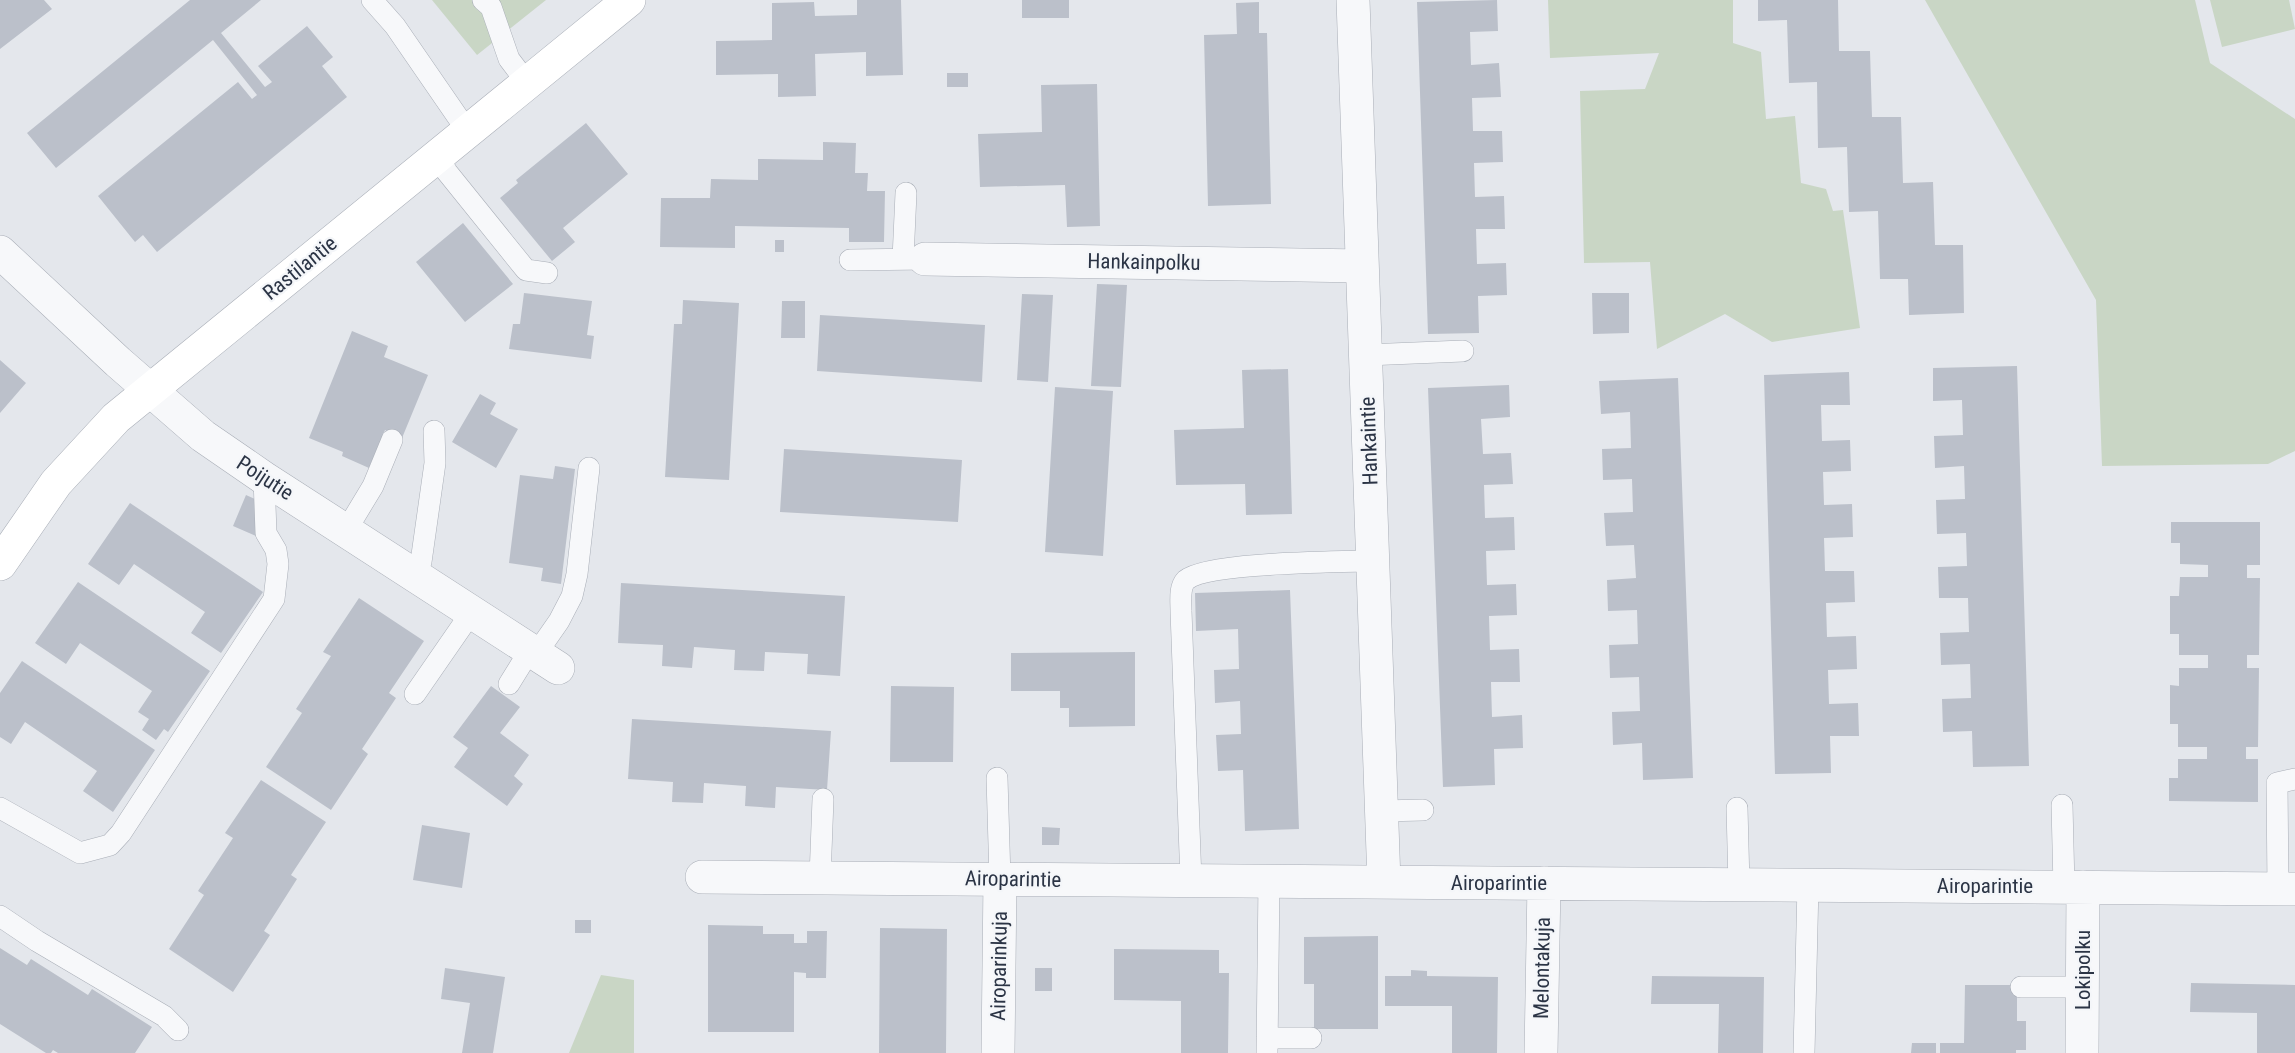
<svg xmlns="http://www.w3.org/2000/svg" width="2295" height="1053" font-family="'Roboto Condensed',sans-serif">
	<rect width="100%" height="100%" fill="#e4e7ec"/>
	<path fill="#c9d6c5" d="M 432,0 L 546,0 L 477,55 Z
		M 1548,0 L 1733,0 L 1733,43 L 1761,52 L 1766,119 L 1795,116 L 1801,183 L 1826,189 L 1833,211 L 1843,210 L 1860,328 L 1772,342 L 1725,314 L 1657,349 L 1650,262 L 1584,263 L 1580,91 L 1645,89 L 1659,53 L 1550,58 Z
		M 1925,0 L 2195,0 L 2210,63 L 2295,119 L 2295,451 L 2268,464 L 2102,466 L 2096,300 Z
		M 2210,0 L 2289,0 L 2295,29 L 2222,47 Z
		M 601,975 L 634,980 L 634,1053 L 569,1053 Z"/>
	<path fill="#bbc0ca" d="M 0,0 L 44,0 L 52,9 L 0,49 Z
		M 190,0 L 261,0 L 221,33 L 265,87 L 272,82 L 258,66 L 307,26 L 333,57 L 322,66 L 347,97 L 157,252 L 143,235 L 135,242 L 98,196 L 238,82 L 252,99 L 257,95 L 213,40 L 56,168 L 27,133 Z
		M 857,0 L 901,0 L 903,75 L 866,76 L 866,52 L 815,54 L 816,96 L 778,97 L 778,74 L 716,75 L 716,41 L 772,40 L 772,3 L 814,2 L 815,16 L 857,15 Z
		M 1022,0 L 1069,0 L 1069,18 L 1022,18 Z
		M 1497,0 L 1498,31 L 1470,32 L 1471,65 L 1499,63 L 1501,97 L 1472,98 L 1473,131 L 1502,131 L 1503,162 L 1474,163 L 1475,197 L 1504,196 L 1505,229 L 1476,229 L 1477,264 L 1506,263 L 1507,295 L 1478,296 L 1479,333 L 1428,334 L 1417,2 Z
		M 1758,0 L 1838,0 L 1839,51 L 1870,51 L 1872,117 L 1901,117 L 1903,183 L 1933,182 L 1935,245 L 1963,245 L 1964,313 L 1909,315 L 1908,279 L 1880,279 L 1878,211 L 1849,212 L 1847,147 L 1818,148 L 1817,82 L 1789,83 L 1787,20 L 1758,21 Z
		M 1259,2 L 1259,33 L 1267,33 L 1271,204 L 1208,206 L 1204,35 L 1237,34 L 1236,3 Z
		M 947,73 L 968,73 L 968,87 L 947,87 Z
		M 1097,84 L 1100,226 L 1067,227 L 1065,185 L 980,187 L 978,134 L 1042,132 L 1041,85 Z
		M 586,123 L 628,174 L 563,228 L 575,242 L 552,261 L 500,198 L 518,183 L 516,180 Z
		M 823,142 L 856,143 L 855,173 L 868,173 L 867,191 L 885,191 L 884,242 L 849,242 L 849,228 L 735,226 L 735,248 L 660,247 L 661,198 L 710,198 L 711,179 L 758,180 L 758,159 L 823,160 Z
		M 463,223 L 513,284 L 465,322 L 416,262 Z
		M 775,240 L 784,240 L 784,252 L 775,252 Z
		M 1097,284 L 1127,285 L 1121,387 L 1091,386 Z
		M 524,293 L 592,301 L 587,335 L 594,336 L 591,359 L 509,349 L 513,324 L 520,324 Z
		M 1592,293 L 1629,293 L 1629,333 L 1593,334 Z
		M 1022,294 L 1053,295 L 1048,382 L 1017,380 Z
		M 683,300 L 739,303 L 729,480 L 665,477 L 674,324 L 682,324 Z
		M 782,301 L 805,301 L 805,338 L 781,338 Z
		M 820,315 L 985,325 L 982,382 L 817,371 Z
		M 352,331 L 388,346 L 384,357 L 428,375 L 402,438 L 385,430 L 369,468 L 342,456 L 343,452 L 309,438 Z
		M 0,360 L 26,383 L 0,413 Z
		M 2017,366 L 2029,766 L 1973,767 L 1972,731 L 1943,732 L 1942,699 L 1971,698 L 1970,664 L 1941,665 L 1940,633 L 1969,632 L 1968,598 L 1939,598 L 1938,567 L 1967,566 L 1966,533 L 1937,534 L 1936,500 L 1965,499 L 1964,466 L 1935,468 L 1934,436 L 1963,435 L 1962,400 L 1933,401 L 1933,368 Z
		M 1288,369 L 1292,514 L 1246,515 L 1245,484 L 1176,485 L 1174,430 L 1244,428 L 1242,370 Z
		M 1849,372 L 1850,405 L 1821,405 L 1822,441 L 1850,440 L 1851,471 L 1823,472 L 1824,505 L 1852,504 L 1853,537 L 1824,538 L 1825,571 L 1854,571 L 1855,602 L 1826,603 L 1827,637 L 1856,636 L 1857,669 L 1828,670 L 1829,704 L 1858,703 L 1859,736 L 1830,736 L 1831,773 L 1775,774 L 1764,375 Z
		M 1678,378 L 1693,778 L 1643,780 L 1642,743 L 1613,745 L 1612,712 L 1640,711 L 1639,677 L 1610,678 L 1609,645 L 1638,644 L 1637,610 L 1608,611 L 1607,580 L 1636,578 L 1634,545 L 1606,546 L 1604,513 L 1633,512 L 1632,479 L 1603,480 L 1602,449 L 1631,448 L 1630,412 L 1601,414 L 1599,381 Z
		M 1509,385 L 1510,417 L 1481,419 L 1483,454 L 1511,453 L 1513,484 L 1484,485 L 1485,518 L 1514,517 L 1515,550 L 1486,551 L 1487,585 L 1516,584 L 1517,615 L 1489,616 L 1490,650 L 1519,649 L 1520,682 L 1491,682 L 1492,717 L 1522,715 L 1523,748 L 1494,749 L 1495,785 L 1443,787 L 1428,388 Z
		M 1055,387 L 1113,391 L 1103,556 L 1045,552 Z
		M 480,394 L 496,403 L 490,414 L 518,429 L 496,468 L 452,442 Z
		M 784,449 L 962,460 L 958,522 L 780,512 Z
		M 555,466 L 575,469 L 561,584 L 541,581 L 543,568 L 509,563 L 520,475 L 553,479 Z
		M 246,495 L 271,506 L 258,537 L 233,526 Z
		M 130,503 L 263,592 L 221,653 L 191,633 L 205,612 L 134,564 L 119,585 L 88,564 Z
		M 2171,522 L 2260,522 L 2260,565 L 2247,565 L 2247,578 L 2260,578 L 2259,655 L 2247,655 L 2247,668 L 2259,668 L 2258,747 L 2246,747 L 2246,759 L 2258,759 L 2258,802 L 2169,801 L 2169,778 L 2178,778 L 2178,759 L 2207,759 L 2207,747 L 2178,747 L 2178,724 L 2170,724 L 2170,685 L 2179,686 L 2179,668 L 2208,668 L 2208,655 L 2179,655 L 2179,634 L 2170,634 L 2170,596 L 2179,596 L 2180,577 L 2208,577 L 2208,565 L 2180,564 L 2180,543 L 2171,543 Z
		M 78,582 L 210,671 L 168,732 L 164,729 L 156,740 L 142,730 L 149,719 L 138,712 L 152,691 L 80,643 L 66,664 L 35,643 Z
		M 621,583 L 845,596 L 840,676 L 807,674 L 808,654 L 765,652 L 764,671 L 734,670 L 735,650 L 694,647 L 692,668 L 662,666 L 663,645 L 618,643 Z
		M 1290,590 L 1299,829 L 1245,831 L 1243,770 L 1218,771 L 1216,735 L 1241,734 L 1240,701 L 1215,703 L 1214,670 L 1239,669 L 1238,629 L 1196,631 L 1195,593 Z
		M 359,598 L 424,641 L 389,693 L 396,698 L 362,749 L 368,754 L 331,810 L 266,767 L 302,713 L 296,709 L 331,656 L 323,652 Z
		M 1135,652 L 1135,726 L 1069,727 L 1069,708 L 1060,708 L 1060,691 L 1011,691 L 1011,653 Z
		M 22,661 L 155,750 L 113,812 L 83,791 L 97,771 L 25,722 L 11,744 L 0,737 L 0,693 Z
		M 491,686 L 520,707 L 500,733 L 529,755 L 514,776 L 523,784 L 507,806 L 454,767 L 468,748 L 453,737 Z
		M 891,686 L 954,687 L 953,762 L 890,762 Z
		M 632,719 L 831,731 L 827,790 L 776,787 L 775,808 L 745,806 L 746,786 L 704,783 L 703,803 L 672,802 L 673,782 L 628,779 Z
		M 261,780 L 326,822 L 291,875 L 297,879 L 264,931 L 270,935 L 233,992 L 169,949 L 204,895 L 198,891 L 233,838 L 225,833 Z
		M 422,825 L 470,833 L 462,888 L 413,880 Z
		M 1042,827 L 1060,828 L 1059,845 L 1042,845 Z
		M 575,920 L 591,920 L 591,933 L 575,933 Z
		M 708,925 L 763,926 L 763,934 L 794,934 L 794,943 L 807,943 L 807,931 L 827,931 L 826,978 L 806,978 L 806,973 L 794,972 L 794,1032 L 708,1032 Z
		M 880,928 L 947,929 L 946,1053 L 879,1053 Z
		M 1378,936 L 1378,1029 L 1314,1029 L 1314,984 L 1304,984 L 1304,937 Z
		M 0,948 L 27,965 L 31,959 L 88,995 L 92,989 L 152,1027 L 135,1053 L 58,1053 L 53,1050 L 51,1053 L 46,1053 L 0,1024 Z
		M 1114,949 L 1219,950 L 1219,973 L 1229,973 L 1228,1053 L 1181,1053 L 1181,1001 L 1114,1000 Z
		M 445,968 L 505,977 L 493,1053 L 462,1053 L 470,1003 L 441,999 Z
		M 1035,968 L 1052,968 L 1052,991 L 1035,991 Z
		M 1411,970 L 1427,971 L 1427,976 L 1498,977 L 1497,1053 L 1452,1053 L 1452,1006 L 1385,1006 L 1385,976 L 1411,976 Z
		M 1652,976 L 1764,977 L 1763,1053 L 1718,1053 L 1719,1004 L 1651,1004 Z
		M 2191,983 L 2295,985 L 2295,1053 L 2257,1053 L 2257,1013 L 2190,1012 Z
		M 1965,985 L 2017,985 L 2017,1021 L 2026,1021 L 2026,1050 L 2016,1050 L 2016,1053 L 1940,1053 L 1940,1043 L 1964,1043 Z
		M 1912,1043 L 1936,1043 L 1936,1053 L 1911,1053 Z"/>
	<g fill="none" stroke-linecap="round" stroke-linejoin="round">
		<defs>
			<path id="lane" d="M 372,0 L 395,26 L 468,132
				M 483,0 L 491,7 L 509,59 L 528,84
				M 438,157 L 447,172 L 526,270 L 547,273
				M 903,259 L 906,193
				M 850,260 L 925,259
				M 1366,355 L 1463,351
				M 347,529 L 373,486 L 392,440
				M 412,574 L 421,562 L 435,463 L 434,431
				M 536,654 L 559,621 L 572,596 L 577,574 L 589,468
				M 509,684 L 530,650
				M 415,694 L 471,613
				M 997,778 L 1000,879
				M 2062,805 L 2064,887
				M 0,808 L 80,853 L 110,845 L 121,833 L 274,599 L 278,564 L 276,550 L 266,533 L 264,478
				M 1737,808 L 1739,885
				M 1382,811 L 1423,810
				M 820,878 L 823,799
				M 1191,881 L 1181,611 C 1181,601 1179,587 1186,580 C 1206,562 1340,562 1373,561
				M 2278,889 L 2277,783 L 2295,779
				M 0,916 L 37,941 L 164,1016 L 178,1030
				M 2021,987 L 2082,987
				M 1267,1038 L 1311,1038
				M 1267,1053 L 1269,881
				M 1804,1053 L 1808,885"/>
			<path id="street" d="M 1353,0 L 1384,882
				M 0,252 L 118,362 L 203,436 L 264,478 L 558,668
				M 925,259 L 1362,266
				M 702,877 L 2295,889
				M 998,1053 L 1000,879
				M 1541,1053 L 1544,883
				M 2082,1053 L 2083,887"/>
			<path id="secondary" d="M 0,564 L 56,483 L 116,418 L 629,0"/>
		</defs>
		<use href="#lane" stroke="#a9aeb7" stroke-width="22"/>
		<use href="#street" stroke="#a9aeb7" stroke-width="34"/>
		<use href="#secondary" stroke="#a9aeb7" stroke-width="34"/>
		<use href="#lane" stroke="#f7f8fa" stroke-width="21"/>
		<use href="#street" stroke="#f7f8fa" stroke-width="33"/>
		<use href="#secondary" stroke="#fff" stroke-width="33"/>
	</g>
	<g text-anchor="middle" dominant-baseline="central" stroke-width="4.5" stroke-linejoin="round" paint-order="stroke">
		<g font-size="21" fill="#2b3445" stroke="#f4f6f9">
			<text transform="translate(1144 262) rotate(1)">Hankainpolku</text>
			<text transform="translate(300 268) rotate(-39)">Rastilantie</text>
			<text transform="translate(1369 441) rotate(-92)">Hankaintie</text>
			<text transform="translate(265 478) rotate(33)">Poijutie</text>
			<text transform="translate(1013 879) rotate(1)">Airoparintie</text>
			<text x="1499" y="883">Airoparintie</text>
			<text x="1985" y="886">Airoparintie</text>
			<text transform="translate(999 966) rotate(-89)">Airoparinkuja</text>
			<text transform="translate(1542 968) rotate(-89)">Melontakuja</text>
			<text transform="translate(2083 970) rotate(-90)">Lokipolku</text>
		</g>
	</g>
</svg>
